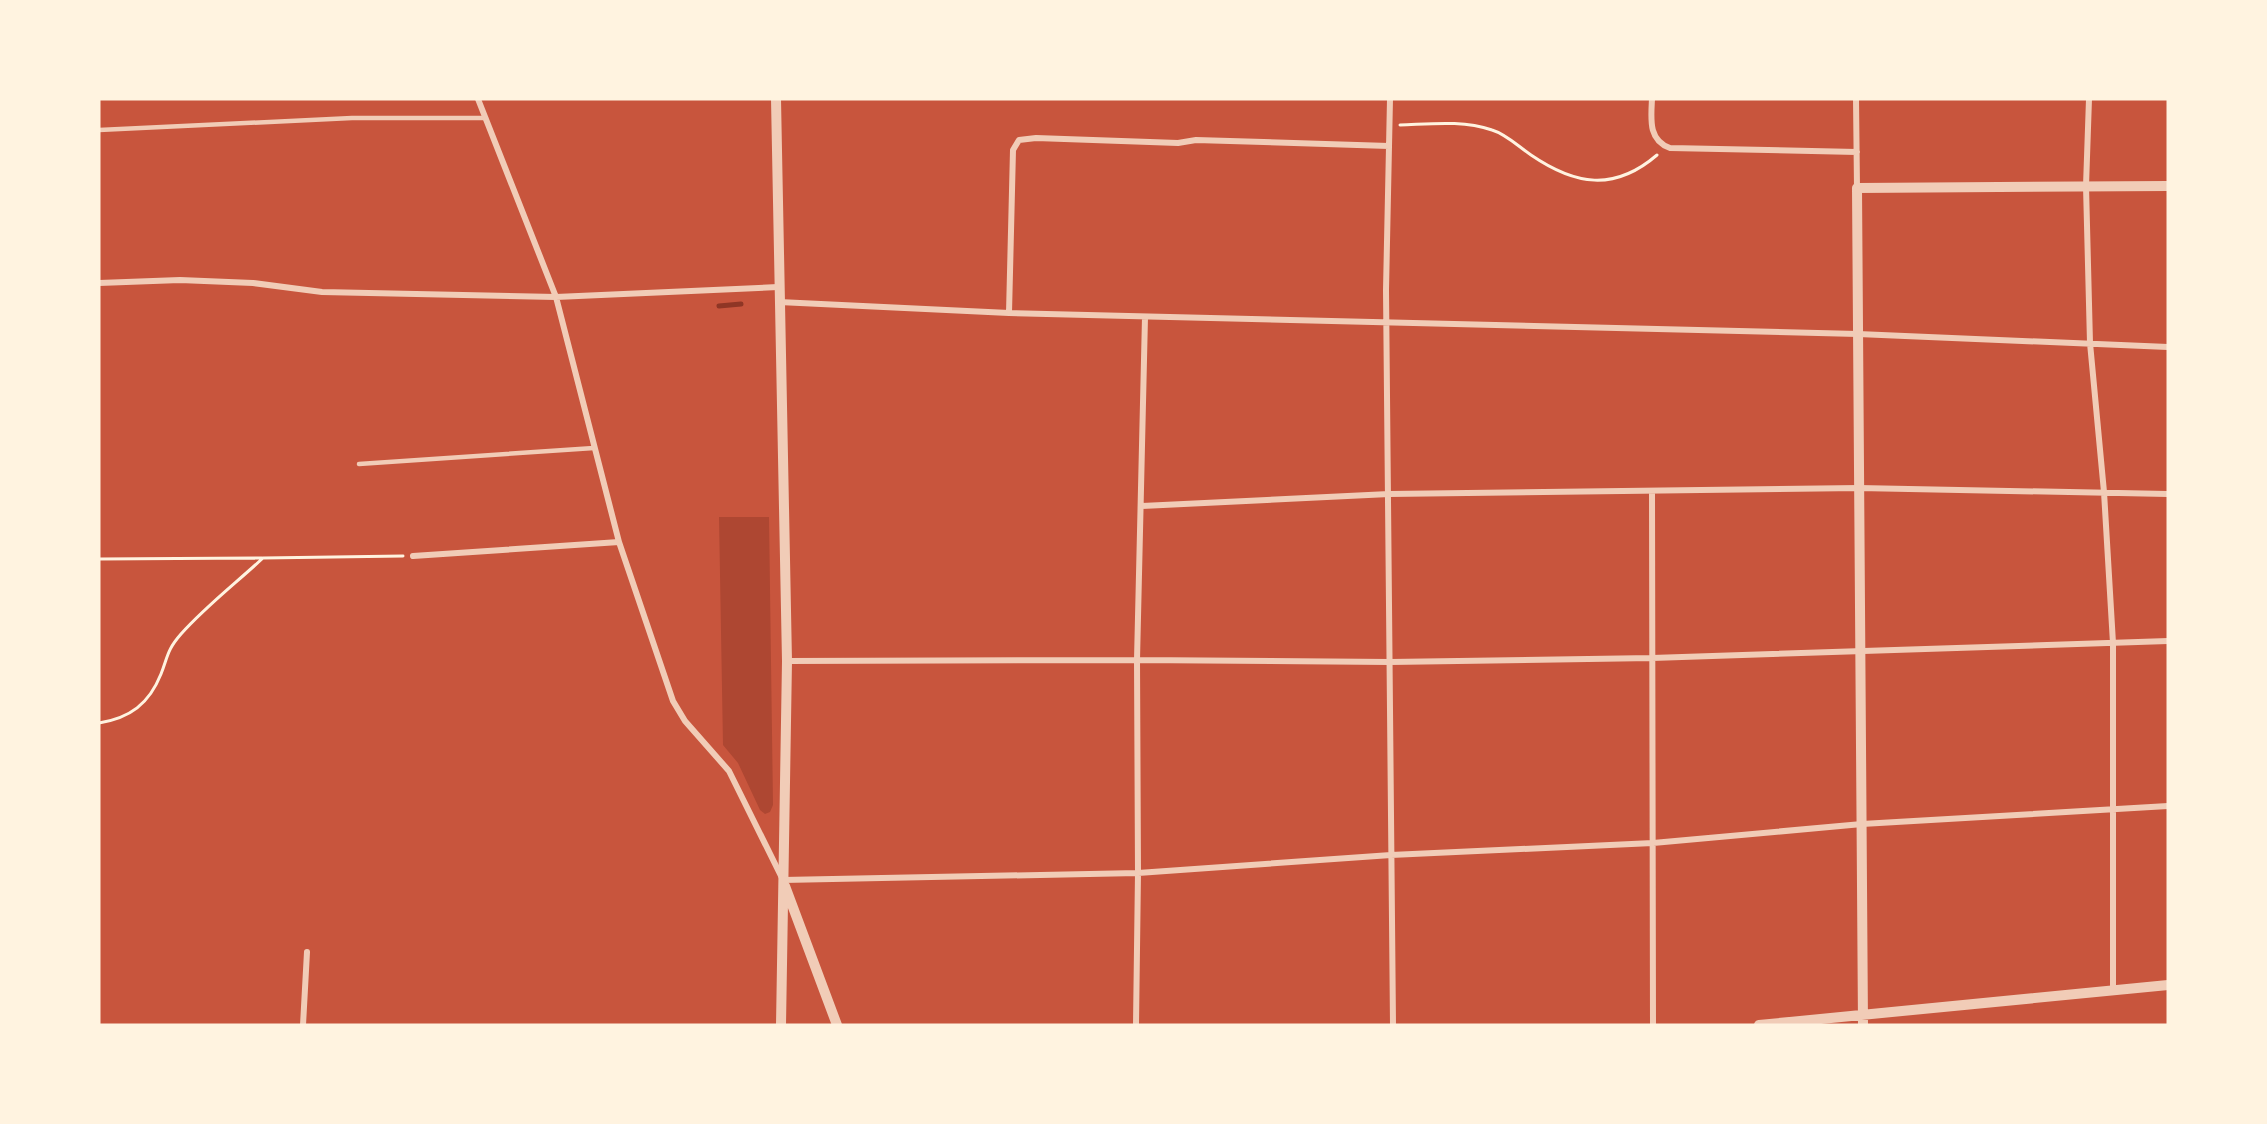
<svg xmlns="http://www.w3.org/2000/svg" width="2267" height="1124" font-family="'PT Sans',sans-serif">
	<rect width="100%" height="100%" fill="#c8553d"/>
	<path fill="#ae4732" d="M 719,517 L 769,517 L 773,805 L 770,812 L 765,814 L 760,810 L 738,763 L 723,745 Z"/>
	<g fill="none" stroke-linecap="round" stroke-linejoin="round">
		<path stroke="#8f3625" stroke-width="5" d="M 719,306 L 741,304"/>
		<path stroke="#fff3e0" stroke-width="3" d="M 1400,125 C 1431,124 1462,120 1492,130 C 1506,134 1519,147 1531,155 C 1575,185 1614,192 1657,155
			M 99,559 L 262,558
			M 99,723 C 130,718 149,704 161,674 C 168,656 167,650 181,634 C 206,606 236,583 263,558 L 403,556"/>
		<path stroke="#f1ccb7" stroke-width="4.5" d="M 99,130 L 352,118 L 486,118
			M 359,464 L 594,448"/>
		<path stroke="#f1ccb7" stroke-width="6" d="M 478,99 L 556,297 L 619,542 L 673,701 L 685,721 L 729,771 L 783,880 L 1138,873 L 1391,855 L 1653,843 L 1862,824 L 2168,806
			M 1390,99 L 1386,290 L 1393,1025
			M 1652,99 C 1651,119 1648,140 1670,148 L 1857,152
			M 1856,99 L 1857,188
			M 2089,99 L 2086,186 L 2090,343 L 2104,492 L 2113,643 L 2113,990
			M 99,283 L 180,280 L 253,283 L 322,292 L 556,297 L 778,287
			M 779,302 L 1009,313 L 1858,334 L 2168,347
			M 1009,313 L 1013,150 L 1019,140 L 1036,138 L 1178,143 L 1196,140 L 1389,146
			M 1652,492 L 1653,1025
			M 1142,506 L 1389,494 L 1859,488 L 2168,494
			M 413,556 L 619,542
			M 787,661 L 1137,660 L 1390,662 L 1652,658 L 2168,641
			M 303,1025 L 307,952
			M 1136,1025 L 1138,873 L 1137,660 L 1145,317"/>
		<path stroke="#f1ccb7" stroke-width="10" d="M 776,99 L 787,661 L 781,1025
			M 785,886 L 837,1025
			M 1759,1025 L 2168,985
			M 1863,1025 L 1857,188 L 2168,186"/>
	</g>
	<rect width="2267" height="1124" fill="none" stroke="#fff3e0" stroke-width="201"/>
</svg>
